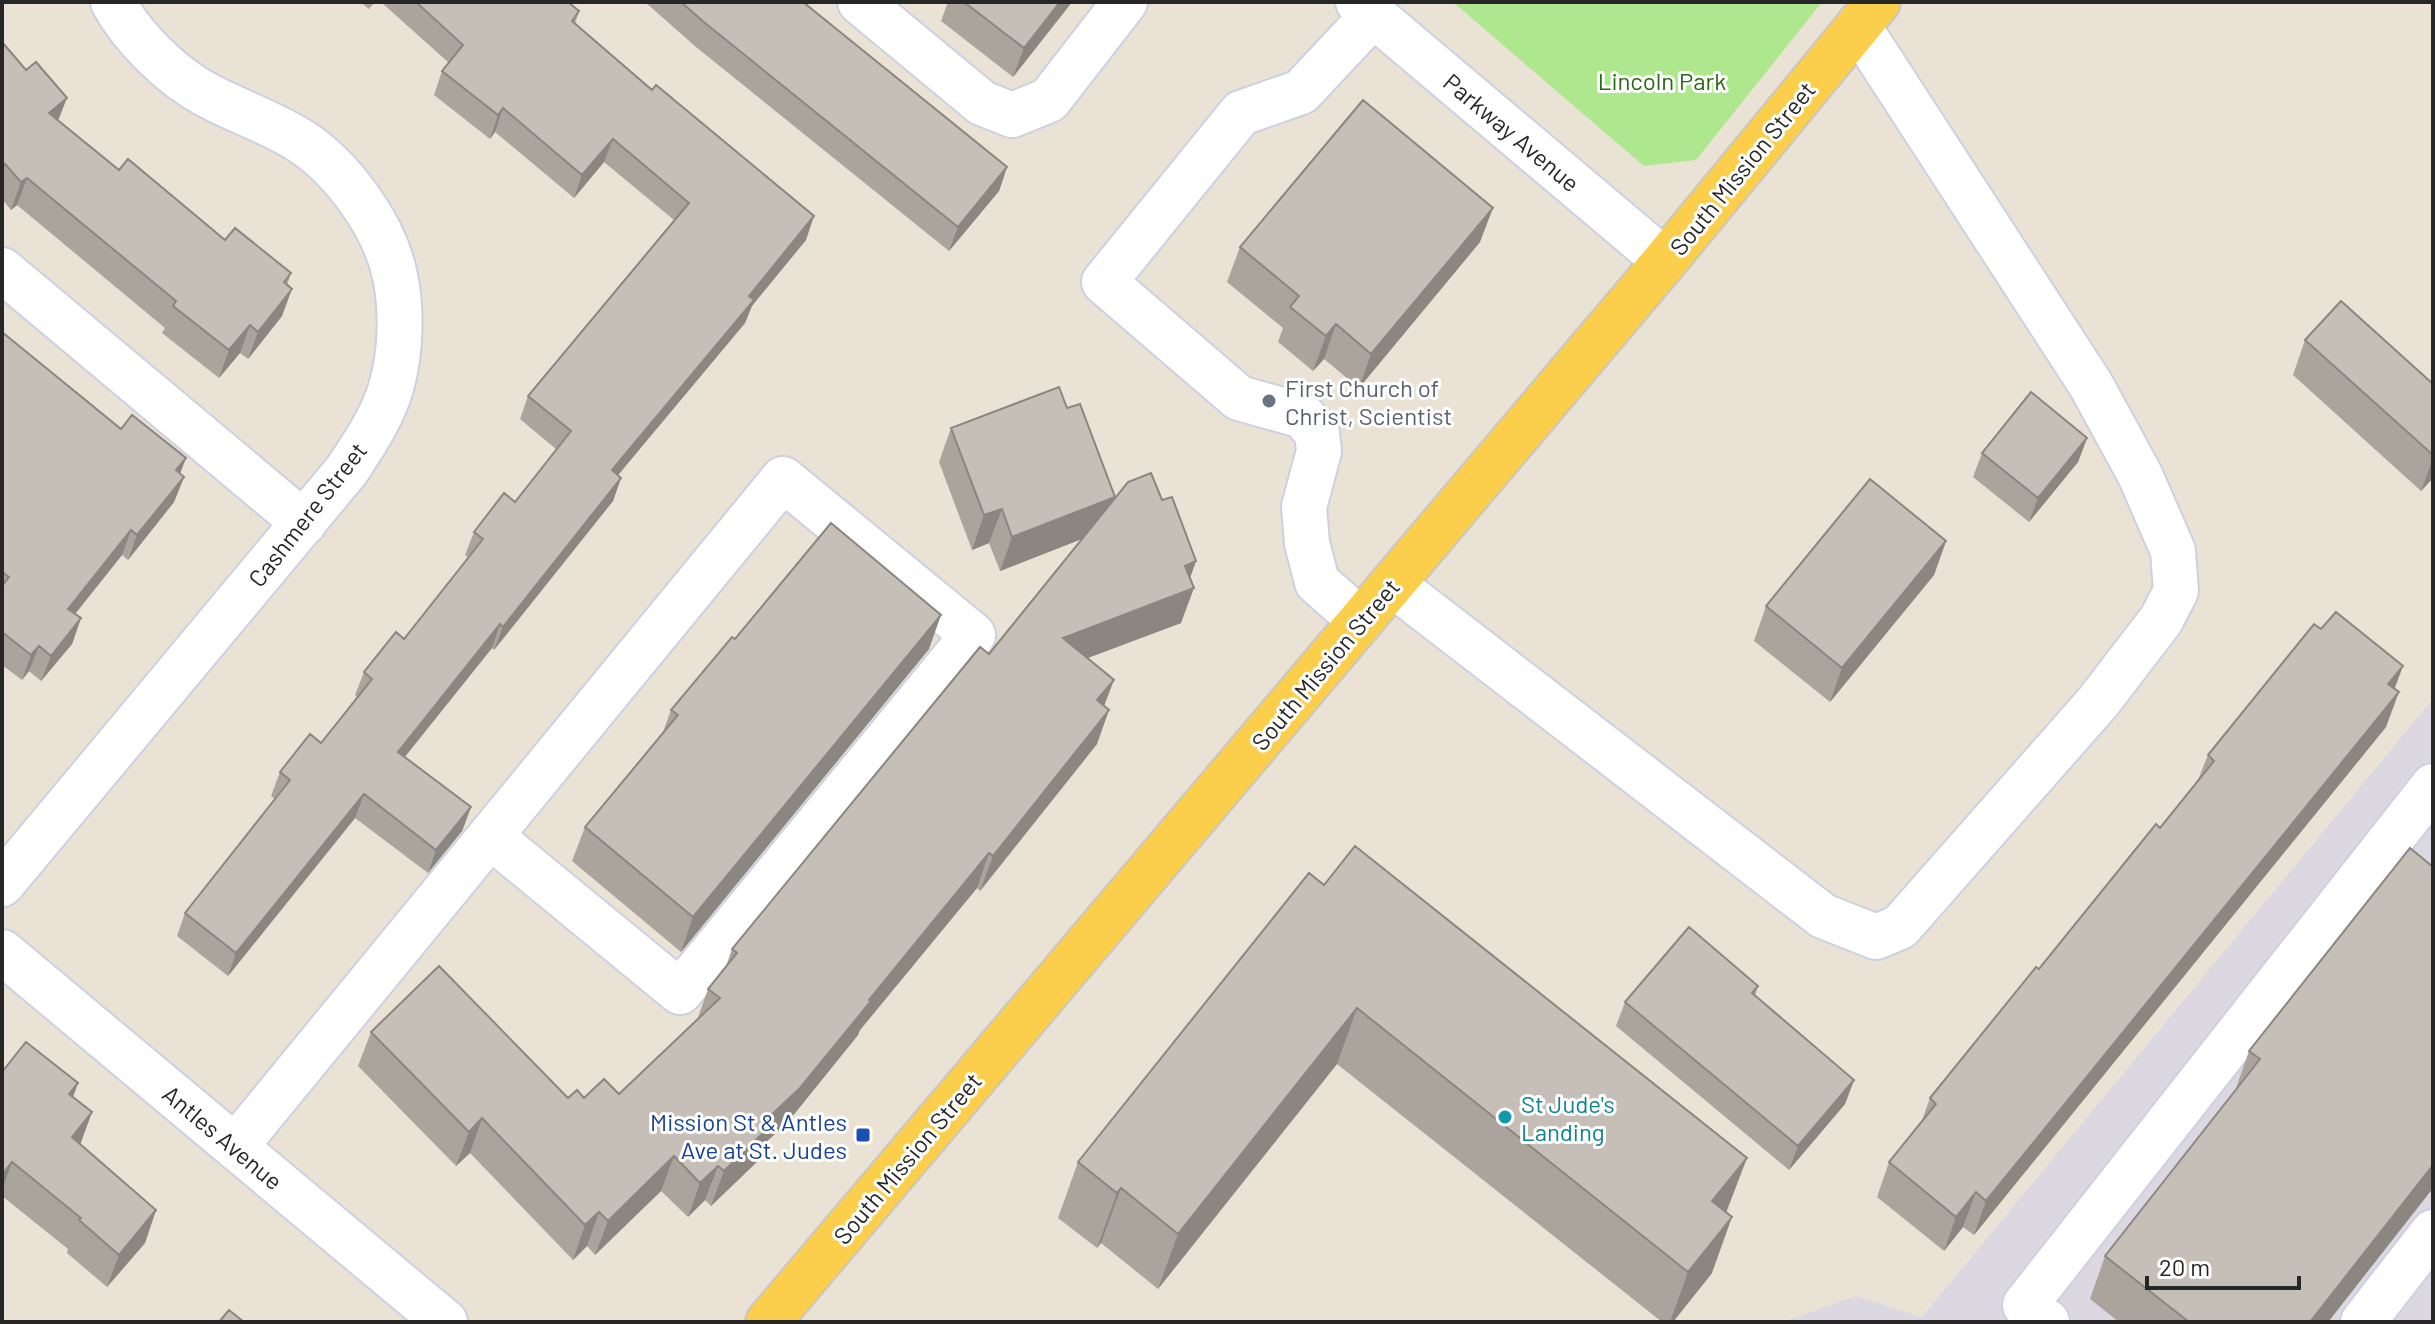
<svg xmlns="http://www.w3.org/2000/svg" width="2435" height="1324" font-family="Barlow,sans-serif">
	<rect width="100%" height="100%" fill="#ebe2d6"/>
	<path fill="#dbd8e2" d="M 2433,699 L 2433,1322 L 1783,1322 L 1856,1296 L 1922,1317 Z"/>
	<path fill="#aee78d" d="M 1453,2 L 1822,2 L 1696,160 L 1644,166 Z"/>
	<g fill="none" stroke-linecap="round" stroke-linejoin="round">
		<defs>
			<path id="minor" d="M 860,2 L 982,103 L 1012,115 L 1049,100 L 1125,2
				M 1358,2 L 1665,261
				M 2,270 L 304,523
				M 1392,584 L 1823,916 L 1876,937 L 1900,927 L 2098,702 L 2161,620 L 2176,591 L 2173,551 L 2140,475 L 2091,385 L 1858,26
				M 1361,621 L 1317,582 L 1307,543 L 1304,507 L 1319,451 L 1317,433 L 1303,416 L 1239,398 L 1104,282 L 1241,113 L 1301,92 L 1373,15
				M 2,884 L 347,470 C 364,444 384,415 392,384 C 401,351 402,309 395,276 C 385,226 342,167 299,140 C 270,122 237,111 207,95 C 171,76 132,37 113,2
				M 2,952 L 445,1322
				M 235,1147 L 783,479 L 973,635 L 680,992 L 490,836
				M 2047,1322 L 2025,1305 L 2433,786
				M 2363,1322 L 2433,1232"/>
			<path id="major" d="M 768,1322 L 1665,261 L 1878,2"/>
		</defs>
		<use href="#minor" stroke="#ccd1e2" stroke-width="48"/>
		<use href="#major" stroke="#c7c7c7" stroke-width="48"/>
		<use href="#minor" stroke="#fff" stroke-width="44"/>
		<use href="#major" stroke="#fbce4b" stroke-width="44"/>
	</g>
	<path fill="#aaa49d" d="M 360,2 L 375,2 L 369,9 Z
		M 381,2 L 568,2 L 579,11 L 575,24 L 806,240 L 752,305 L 745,323 L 618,475 L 621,478 L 613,501 L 494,650 L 492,648 L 405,757 L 471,807 L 462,831 L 428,873 L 355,818 L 228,976 L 177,936 L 185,913 L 275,799 L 271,796 L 280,772 L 321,743 L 357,697 L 355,695 L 364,672 L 404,639 L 469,558 L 465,555 L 474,532 L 515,502 L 556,449 L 520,419 L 528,396 L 674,220 L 604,162 L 574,198 L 495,132 L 490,139 L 434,95 L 442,71 L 449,63 Z
		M 645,2 L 803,2 L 1007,167 L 999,191 L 949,251 L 696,47 Z
		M 948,2 L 1072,2 L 1013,77 L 941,21 Z
		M 2,42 L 58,121 L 119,170 L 225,240 L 291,273 L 287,285 L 282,316 L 248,359 L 240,353 L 219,378 L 162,333 L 165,328 L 17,205 L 11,210 L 2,199 Z
		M 1480,242 L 1359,388 L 1324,359 L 1313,371 L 1278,342 L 1283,328 L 1227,282 L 1240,247 Z
		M 2,332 L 121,429 L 186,458 L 180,474 L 184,477 L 174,502 L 128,560 L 122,555 L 75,614 L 81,618 L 72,644 L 41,681 L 29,671 L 22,680 L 2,665 Z
		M 2305,340 L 2433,384 L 2433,478 L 2421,491 L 2293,375 Z
		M 1067,408 L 1113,500 L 1162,500 L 1196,561 L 1190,578 L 1181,623 L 1088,658 L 1104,706 L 1097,744 L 980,891 L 977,888 L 860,1030 L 858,1035 L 787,1123 L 765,1143 L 760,1159 L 711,1206 L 705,1200 L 688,1217 L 661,1191 L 595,1255 L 587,1246 L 573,1260 L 470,1153 L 456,1166 L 358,1066 L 371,1032 L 568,1098 L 619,1094 L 697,1020 L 708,989 L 725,969 L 732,949 L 989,654 L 1082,539 L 1000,571 L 989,543 L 972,550 L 939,462 L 951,428 Z
		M 2087,438 L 2078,462 L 2029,522 L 1973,477 L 1982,453 Z
		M 1946,541 L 1934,575 L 1830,702 L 1754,641 L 1766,606 Z
		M 735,639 L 929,649 L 681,952 L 572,861 L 585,827 L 663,732 L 671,710 Z
		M 2394,689 L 2386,727 L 1974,1235 L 1963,1227 L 1944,1251 L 1877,1197 L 1889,1162 L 1921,1123 L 1930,1098 L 2160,828 L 2198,780 L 2208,755 Z
		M 2433,867 L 2433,1188 L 2328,1322 L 2119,1322 L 2090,1299 L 2105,1256 L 2235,1091 L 2249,1051 Z
		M 1309,873 L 1712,1273 L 1673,1322 L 1662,1322 L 1337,1064 L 1158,1289 L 1101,1243 L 1097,1248 L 1058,1218 L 1078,1162 Z
		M 1758,986 L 1755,996 L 1854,1080 L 1845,1104 L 1789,1170 L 1616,1026 L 1625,1002 Z
		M 2,1072 L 78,1083 L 73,1097 L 92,1112 L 80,1144 L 156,1210 L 145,1243 L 107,1287 L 67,1253 L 68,1249 L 2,1196 Z"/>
	<path fill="#8b8680" d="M 1060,2 L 1072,2 L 1013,77 L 1024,48 Z
		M 67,98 L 56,126 L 49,113 Z
		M 503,108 L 495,132 L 490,139 L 498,115 Z
		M 613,139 L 604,162 L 574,198 L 582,175 Z
		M 1007,167 L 999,191 L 949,251 L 958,227 Z
		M 27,178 L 17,205 L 11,210 L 21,182 Z
		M 1493,208 L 1480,242 L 1359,388 L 1371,354 Z
		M 814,216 L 806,240 L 752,306 L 745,323 L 603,493 L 612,470 L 749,296 Z
		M 292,289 L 282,316 L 248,359 L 258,332 Z
		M 1336,324 L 1324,359 L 1313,371 L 1326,336 Z
		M 250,325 L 240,353 L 219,378 L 229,350 Z
		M 2087,438 L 2078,462 L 2029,522 L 2038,498 Z
		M 186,458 L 176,483 L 176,470 Z
		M 2433,458 L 2433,478 L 2421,491 Z
		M 184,477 L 174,502 L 128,560 L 137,535 Z
		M 621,478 L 613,501 L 494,650 L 503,627 Z
		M 1115,497 L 1102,531 L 1000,571 L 1012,537 Z
		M 1002,509 L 989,543 L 972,550 L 984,515 Z
		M 131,530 L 122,555 L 59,634 L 68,609 Z
		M 1946,541 L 1934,575 L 1830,702 L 1842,668 Z
		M 1196,561 L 1185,592 L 1194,588 L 1181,623 L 1050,672 L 1063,638 L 1185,566 Z
		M 941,615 L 929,649 L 681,952 L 693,917 Z
		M 81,618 L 72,644 L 41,681 L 51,656 Z
		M 500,624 L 492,648 L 390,775 L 398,752 Z
		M 39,646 L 29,671 L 22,680 L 31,655 Z
		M 2403,666 L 2390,701 L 2388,684 Z
		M 1114,680 L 1101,714 L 1097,700 Z
		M 2399,692 L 2386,727 L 1974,1235 L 1986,1201 Z
		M 1109,710 L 1097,744 L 980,891 L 993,856 Z
		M 364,794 L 355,818 L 228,976 L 236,953 Z
		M 471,807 L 462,831 L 428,873 L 436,850 Z
		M 989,853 L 977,888 L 860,1030 L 858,1035 L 787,1123 L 765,1143 L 760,1159 L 711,1206 L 724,1171 L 767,1119 L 869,1000 Z
		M 1357,1008 L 1337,1064 L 1158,1289 L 1178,1234 Z
		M 1854,1080 L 1845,1104 L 1789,1170 L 1798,1146 Z
		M 78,1083 L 66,1115 L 69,1094 Z
		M 92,1112 L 80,1145 L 72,1137 Z
		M 482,1118 L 470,1153 L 456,1166 L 469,1132 Z
		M 674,1156 L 661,1191 L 595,1255 L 608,1221 Z
		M 1747,1158 L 1726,1213 L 1712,1201 Z
		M 12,1162 L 2,1190 L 2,1175 Z
		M 2433,1165 L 2433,1188 L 2328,1322 L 2310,1322 Z
		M 718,1166 L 705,1200 L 688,1217 L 700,1183 Z
		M 1121,1188 L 1101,1243 L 1097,1248 L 1117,1193 Z
		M 1976,1192 L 1963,1227 L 1944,1251 L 1956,1217 Z
		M 156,1210 L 145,1243 L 107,1287 L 119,1255 Z
		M 599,1212 L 587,1246 L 573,1260 L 585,1225 Z
		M 1732,1217 L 1712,1273 L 1673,1322 L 1670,1322 L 1688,1272 Z"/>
	<path fill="#c6bfb7" stroke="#8b8680" stroke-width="2" d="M 416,2 L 568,2 L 579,11 L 572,21 L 652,90 L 656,85 L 814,216 L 749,296 L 754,300 L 612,470 L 621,478 L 503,627 L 500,624 L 398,752 L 471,807 L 436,850 L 364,794 L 236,953 L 185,913 L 290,780 L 280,772 L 310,734 L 321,743 L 372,679 L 364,672 L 396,632 L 404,639 L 483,539 L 474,532 L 504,493 L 515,502 L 571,431 L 528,396 L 689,203 L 613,139 L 582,175 L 503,108 L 498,115 L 442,71 L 463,45 Z
		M 681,2 L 803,2 L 1007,167 L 958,227 L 705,23 Z
		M 964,2 L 1060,2 L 1024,48 Z
		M 2,42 L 26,70 L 36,62 L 67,98 L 49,113 L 119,170 L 128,159 L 225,240 L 235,228 L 291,273 L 284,282 L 292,289 L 258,332 L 250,325 L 229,350 L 173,306 L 176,301 L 27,178 L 21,182 L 5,164 L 2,167 Z
		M 1363,100 L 1493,208 L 1371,354 L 1336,324 L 1326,336 L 1290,307 L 1299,296 L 1240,247 Z
		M 2341,301 L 2433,384 L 2433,455 L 2305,340 Z
		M 2,332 L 121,429 L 132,415 L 186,458 L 176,470 L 184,477 L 137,535 L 131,530 L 68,609 L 81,618 L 51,656 L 39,646 L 31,655 L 2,632 L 2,586 L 9,577 L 2,572 Z
		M 1059,387 L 1067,408 L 1080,404 L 1115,497 L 1012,537 L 1002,509 L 984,515 L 951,428 Z
		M 2031,392 L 2087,438 L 2038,498 L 1982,453 Z
		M 1151,473 L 1162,500 L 1172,497 L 1196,561 L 1185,566 L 1194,588 L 1063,638 L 1114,680 L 1097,700 L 1109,710 L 993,856 L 989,853 L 869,1000 L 871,1001 L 800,1088 L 767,1119 L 772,1124 L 724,1171 L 718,1166 L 700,1183 L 674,1156 L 608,1221 L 599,1212 L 585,1225 L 482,1118 L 469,1132 L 371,1032 L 439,966 L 568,1098 L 577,1090 L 584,1098 L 604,1079 L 619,1094 L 720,998 L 708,989 L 737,953 L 732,949 L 980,647 L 989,654 L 1128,482 Z
		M 1870,479 L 1946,541 L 1842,668 L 1766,606 Z
		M 831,523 L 941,615 L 693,917 L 585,827 L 678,715 L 671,710 L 732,637 L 735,639 Z
		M 2336,612 L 2403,666 L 2388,684 L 2399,692 L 1986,1201 L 1976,1192 L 1956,1217 L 1889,1162 L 1936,1104 L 1930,1098 L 2036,967 L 2039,969 L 2156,824 L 2160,828 L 2214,761 L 2208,755 L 2314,624 L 2321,629 Z
		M 1355,846 L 1747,1158 L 1712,1201 L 1732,1217 L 1688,1272 L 1357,1008 L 1178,1234 L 1121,1188 L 1117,1193 L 1078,1162 L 1309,873 L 1324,885 Z
		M 2410,848 L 2433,867 L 2433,1165 L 2310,1322 L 2189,1322 L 2105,1256 L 2260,1059 L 2249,1051 Z
		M 1689,927 L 1758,986 L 1752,993 L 1854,1080 L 1798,1146 L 1625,1002 Z
		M 26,1042 L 78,1083 L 69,1094 L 92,1112 L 72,1137 L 156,1210 L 119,1255 L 79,1220 L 81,1218 L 12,1162 L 2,1175 L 2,1072 Z
		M 229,1310 L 244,1322 L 219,1322 Z"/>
	<circle fill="#6b7280" stroke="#fff" stroke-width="3" cx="1269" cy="401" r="8"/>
	<circle fill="#0f9aa8" stroke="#fff" stroke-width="3" cx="1505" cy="1117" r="8"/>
	<rect fill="#1a4fb4" stroke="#fff" stroke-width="3" x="855" y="1127" width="16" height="16" rx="4"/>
	<g text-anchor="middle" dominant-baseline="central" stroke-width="6" stroke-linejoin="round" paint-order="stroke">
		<g font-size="24" fill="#276813" stroke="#fff">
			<text x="1662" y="80">Lincoln Park</text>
		</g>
		<g font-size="24" fill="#272727" stroke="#fff">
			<text transform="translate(1512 132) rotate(40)">Parkway Avenue</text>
			<text transform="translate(1742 168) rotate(-51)">South Mission Street</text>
			<text transform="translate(307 514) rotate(-52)">Cashmere Street</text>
			<text transform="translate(1325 664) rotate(-50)">South Mission Street</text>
			<text transform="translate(223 1137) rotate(40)">Antles Avenue</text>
			<text transform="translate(907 1158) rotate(-50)">South Mission Street</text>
		</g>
		<g font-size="24" fill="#5b616d" stroke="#fff" text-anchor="start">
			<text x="1285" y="387">First Church of<tspan x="1285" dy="28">Christ, Scientist</tspan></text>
		</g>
		<g font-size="24" fill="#0d838f" stroke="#fff" text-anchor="start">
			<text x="1521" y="1103">St Jude's<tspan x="1521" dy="28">Landing</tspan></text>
		</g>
		<g font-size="24" fill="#164399" stroke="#fff" text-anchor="end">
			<text x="847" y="1121">Mission St &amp; Antles<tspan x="847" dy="28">Ave at St. Judes</tspan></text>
		</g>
	</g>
	<rect width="2435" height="1324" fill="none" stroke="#272727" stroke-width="8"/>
	<path d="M2147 1276v12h152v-12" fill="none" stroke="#272727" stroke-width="4"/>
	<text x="2159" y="1276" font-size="24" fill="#272727" stroke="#ffffff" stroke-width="6" paint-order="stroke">20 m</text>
</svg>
